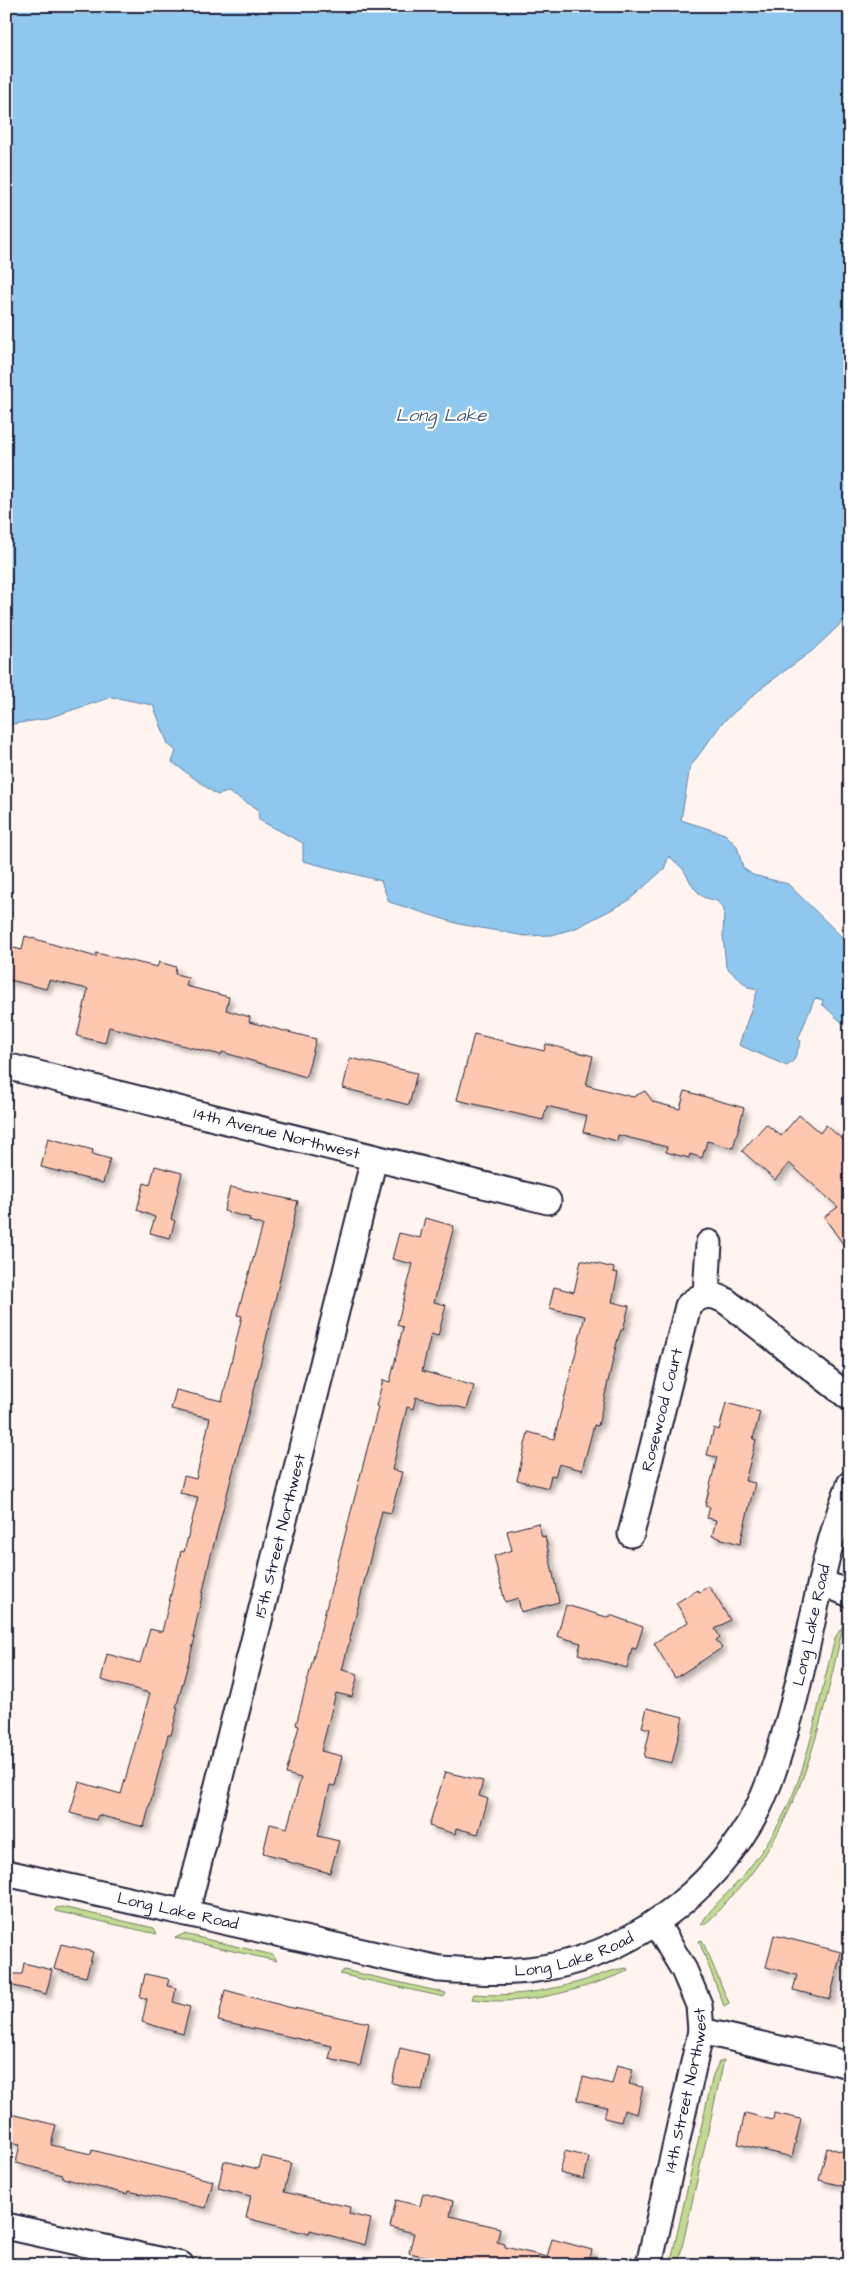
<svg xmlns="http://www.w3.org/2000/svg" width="856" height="2271" font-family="'Architects Daughter',sans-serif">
	<defs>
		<filter id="shadow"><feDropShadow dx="4.5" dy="4.5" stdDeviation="2.5" flood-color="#0004"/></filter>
	</defs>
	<rect width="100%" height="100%" fill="#fff4ef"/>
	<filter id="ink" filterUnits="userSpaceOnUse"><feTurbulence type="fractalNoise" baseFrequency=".02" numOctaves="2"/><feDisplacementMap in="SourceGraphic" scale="10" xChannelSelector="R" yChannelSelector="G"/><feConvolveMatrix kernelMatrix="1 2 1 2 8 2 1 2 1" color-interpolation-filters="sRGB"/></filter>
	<g filter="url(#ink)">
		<path fill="#c2db91" stroke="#727e66" d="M 843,1626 C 821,1724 801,1828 726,1902 C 719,1909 710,1923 701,1925 C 709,1909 724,1897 736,1884 C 750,1868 763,1850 774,1832 C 811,1772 816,1703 836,1636 Z
			M 62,1907 L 154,1928 L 157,1934 L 55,1911 L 56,1908 Z
			M 184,1934 L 273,1955 L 277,1961 L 175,1938 Z
			M 702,1940 L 729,2003 L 724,2006 L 699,1941 Z
			M 627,1968 L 628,1971 C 581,1990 524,2007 472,1999 L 474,1994 C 508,1997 542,1992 575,1983 C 592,1979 608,1970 627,1968 Z
			M 344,1970 L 446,1993 L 444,1997 L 339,1974 Z
			M 724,2060 L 678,2265 L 670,2265 L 713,2075 L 719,2062 Z"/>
		<path fill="#8fc7ee" stroke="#6385a6" d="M 6,6 L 850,6 L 850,615 L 812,651 L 764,686 L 722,723 L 690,767 L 681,820 L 725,834 L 737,846 L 743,868 L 753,875 L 788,884 L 850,945 L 850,1030 L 822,1004 L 823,1000 L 815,998 L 798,1039 L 801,1041 L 794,1060 L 787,1066 L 739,1045 L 758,989 L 748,987 L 726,967 L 723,936 L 724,909 L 717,901 L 703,897 L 694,888 L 683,869 L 669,856 L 664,869 L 628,901 L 576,928 L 552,935 L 525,936 L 459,924 L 389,902 L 381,881 L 303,861 L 303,843 L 259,820 L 258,809 L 228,792 L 217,795 L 172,762 L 176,751 L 168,744 L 153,705 L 112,697 L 45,719 L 6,725 Z"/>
		<path fill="#fec8b0" stroke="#22223b" filter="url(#shadow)" d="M 25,936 L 96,957 L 96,953 L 157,967 L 159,962 L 176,967 L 175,974 L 188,977 L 186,986 L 229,997 L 226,1010 L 250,1017 L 249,1022 L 316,1039 L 306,1077 L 222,1052 L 221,1055 L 109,1027 L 105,1043 L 77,1036 L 88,989 L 49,980 L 46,989 L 6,979 L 6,946 L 22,950 Z
			M 474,1034 L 544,1051 L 546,1044 L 593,1056 L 586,1085 L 633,1097 L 645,1091 L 653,1102 L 680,1109 L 685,1091 L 744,1108 L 733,1148 L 707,1141 L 702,1158 L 690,1154 L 689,1158 L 666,1152 L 667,1147 L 618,1135 L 617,1141 L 583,1132 L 587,1116 L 547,1106 L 543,1120 L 457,1100 Z
			M 350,1058 L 417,1073 L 409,1105 L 343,1088 Z
			M 799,1115 L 820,1133 L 826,1125 L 850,1146 L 850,1254 L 824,1217 L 838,1207 L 789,1163 L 775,1180 L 742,1151 L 766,1124 L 781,1136 Z
			M 48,1138 L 93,1150 L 92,1154 L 110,1159 L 103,1183 L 41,1167 Z
			M 155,1166 L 182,1173 L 171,1219 L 175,1221 L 170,1238 L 150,1233 L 155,1217 L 137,1210 L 144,1183 L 150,1185 Z
			M 230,1187 L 298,1201 L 253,1395 L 210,1559 L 193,1637 L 195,1638 L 176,1708 L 178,1708 L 171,1735 L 168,1735 L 144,1827 L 98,1815 L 96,1820 L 70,1813 L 79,1782 L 121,1794 L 150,1693 L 101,1680 L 107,1654 L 140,1663 L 150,1629 L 162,1632 L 181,1551 L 184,1552 L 198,1497 L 180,1493 L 184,1476 L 196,1479 L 210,1418 L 171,1409 L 176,1390 L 222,1401 L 242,1316 L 237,1315 L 263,1225 L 249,1221 L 250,1218 L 224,1211 Z
			M 425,1218 L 454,1226 L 434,1302 L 446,1305 L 438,1336 L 431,1334 L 422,1371 L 474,1386 L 467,1409 L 416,1397 L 413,1409 L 407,1407 L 392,1470 L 402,1472 L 391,1513 L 382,1511 L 342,1670 L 358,1674 L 352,1697 L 336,1693 L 321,1751 L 342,1756 L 335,1786 L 330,1785 L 318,1836 L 339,1841 L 330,1873 L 285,1861 L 286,1859 L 263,1853 L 270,1824 L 287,1828 L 301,1778 L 286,1774 L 299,1726 L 296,1725 L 378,1407 L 376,1406 L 383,1380 L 390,1382 L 403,1327 L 397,1325 L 413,1264 L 392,1259 L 399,1233 L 420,1238 Z
			M 581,1260 L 614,1268 L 613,1272 L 618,1273 L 612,1302 L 629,1306 L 623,1330 L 621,1330 L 617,1342 L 598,1426 L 594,1425 L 582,1470 L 559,1464 L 555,1476 L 551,1475 L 548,1488 L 517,1480 L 528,1432 L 554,1439 L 585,1316 L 549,1308 L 554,1287 L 574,1292 Z
			M 726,1403 L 760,1412 L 753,1439 L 756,1440 L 745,1481 L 755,1483 L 740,1544 L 712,1536 L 716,1520 L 707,1518 L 710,1507 L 705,1506 L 717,1457 L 707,1455 L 714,1428 L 719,1430 Z
			M 538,1523 L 542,1537 L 545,1536 L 559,1602 L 521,1612 L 518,1598 L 505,1602 L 494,1556 L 512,1550 L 507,1531 Z
			M 709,1586 L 730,1620 L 715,1629 L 720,1637 L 716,1640 L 722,1648 L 675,1678 L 654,1643 L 688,1622 L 676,1603 L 697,1590 L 699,1592 Z
			M 566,1605 L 610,1618 L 610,1615 L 643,1627 L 636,1649 L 632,1648 L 627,1668 L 578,1654 L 581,1643 L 557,1636 Z
			M 647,1708 L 683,1717 L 672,1763 L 644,1757 L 650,1729 L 642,1727 Z
			M 445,1772 L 483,1781 L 479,1796 L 488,1799 L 478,1834 L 456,1828 L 455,1834 L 429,1826 Z
			M 774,1935 L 841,1952 L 830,1999 L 793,1990 L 797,1975 L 766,1967 Z
			M 61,1944 L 93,1952 L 86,1977 L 54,1969 Z
			M 24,1963 L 52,1970 L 46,1994 L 6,1984 L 6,1974 L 22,1974 Z
			M 145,1974 L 169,1979 L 167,1986 L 176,1988 L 173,2002 L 190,2007 L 183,2034 L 142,2022 L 147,1999 L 140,1997 Z
			M 225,1990 L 288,2007 L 369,2023 L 360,2066 L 329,2059 L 332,2046 L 218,2021 Z
			M 400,2048 L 429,2055 L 422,2090 L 392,2083 Z
			M 617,2065 L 633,2069 L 629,2084 L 643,2087 L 637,2114 L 624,2110 L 621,2122 L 604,2118 L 607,2107 L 577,2100 L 583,2077 L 612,2084 Z
			M 6,2113 L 56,2125 L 51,2145 L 91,2154 L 92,2150 L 213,2181 L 206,2208 L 128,2191 L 127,2194 L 85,2184 L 63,2178 L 63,2175 L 16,2163 L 20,2144 L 6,2141 Z
			M 745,2113 L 773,2120 L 774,2113 L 801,2119 L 792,2157 L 738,2144 Z
			M 827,2148 L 850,2153 L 850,2188 L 819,2180 Z
			M 565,2151 L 589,2157 L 584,2179 L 560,2173 Z
			M 261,2156 L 291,2163 L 284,2192 L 350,2207 L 349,2214 L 371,2219 L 365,2245 L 310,2230 L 309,2234 L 246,2218 L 251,2196 L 218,2188 L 224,2161 L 258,2169 Z
			M 423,2193 L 453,2201 L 450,2216 L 500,2228 L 497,2242 L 505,2244 L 505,2247 L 547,2257 L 552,2239 L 592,2250 L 588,2265 L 466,2265 L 409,2253 L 414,2233 L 390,2227 L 396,2200 L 420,2206 Z"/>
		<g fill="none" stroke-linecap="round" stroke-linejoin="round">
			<defs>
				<g id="minor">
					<path id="s1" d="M 6,1066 L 548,1201"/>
					<path d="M 706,1295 L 709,1243"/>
					<path id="s2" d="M 631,1534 L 688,1306 C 700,1294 711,1292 726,1301 L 850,1398"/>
					<path d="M 821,1582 L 850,1594"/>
					<path id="s3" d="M 6,1873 L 439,1969 C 469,1971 498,1973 529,1970 C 626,1959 714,1893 758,1808 C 771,1782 779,1753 787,1726 C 811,1646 819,1562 850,1484"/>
					<path id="s4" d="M 186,1913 L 374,1159"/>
					<path d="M 701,2031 L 850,2065"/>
					<path d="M 6,2226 L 181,2265"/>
					<path id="s5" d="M 649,2265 L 701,2031 L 699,2005 L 684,1970 L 656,1923"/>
				</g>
			</defs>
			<use href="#minor" stroke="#22223b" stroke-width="29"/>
			<use href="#minor" stroke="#fff" stroke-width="25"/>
		</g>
	</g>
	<g text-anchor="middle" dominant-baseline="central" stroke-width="4.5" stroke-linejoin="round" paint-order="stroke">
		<g font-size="16" fill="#22223b" stroke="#fff">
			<text stroke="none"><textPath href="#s1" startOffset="279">14th Avenue Northwest</textPath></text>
			<text stroke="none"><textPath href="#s2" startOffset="128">Rosewood Court</textPath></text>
			<text stroke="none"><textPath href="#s4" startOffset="389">15th Street Northwest</textPath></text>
			<text stroke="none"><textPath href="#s3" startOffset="1016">Long Lake Road</textPath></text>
			<text stroke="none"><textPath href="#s3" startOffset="176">Long Lake Road</textPath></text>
			<text stroke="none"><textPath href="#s3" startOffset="581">Long Lake Road</textPath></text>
			<text stroke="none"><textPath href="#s5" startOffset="179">14th Street Northwest</textPath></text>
		</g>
		<g font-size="18" font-style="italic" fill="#485c7a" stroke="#fff">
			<text x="441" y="415">Long Lake</text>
		</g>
	</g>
	<rect width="856" height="2271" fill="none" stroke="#fff" stroke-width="25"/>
	<rect x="12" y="12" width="831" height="2246" fill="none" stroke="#22223b" stroke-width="2" filter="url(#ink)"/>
</svg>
